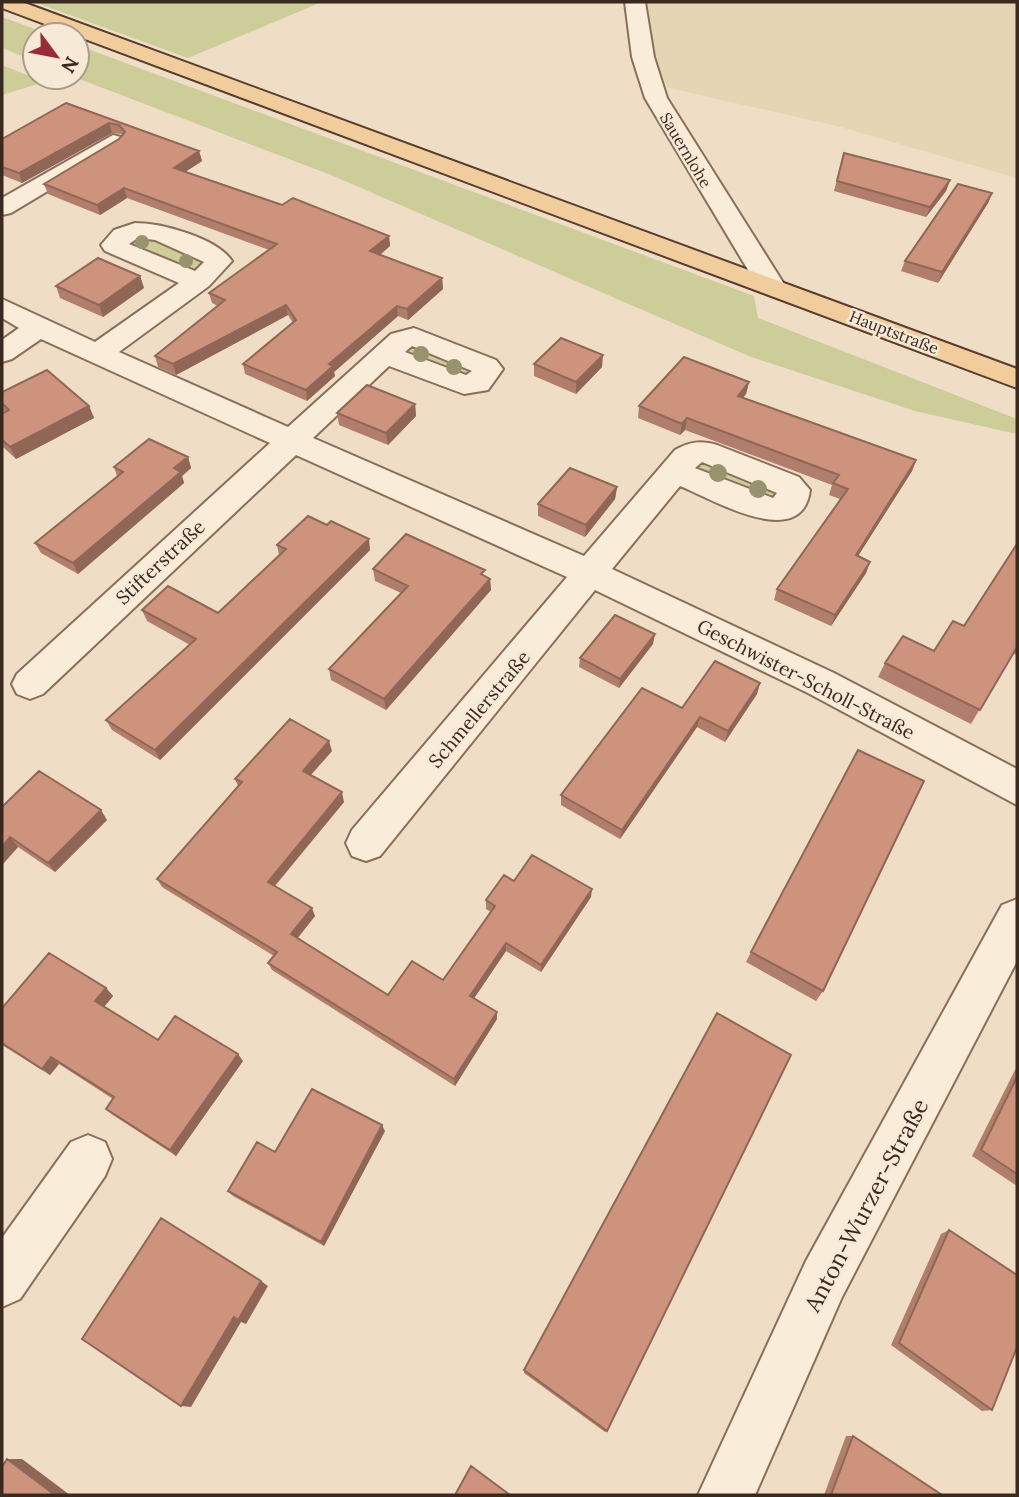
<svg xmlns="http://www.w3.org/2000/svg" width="1019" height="1497" font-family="Lora,serif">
	<rect width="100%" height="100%" fill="#efddc6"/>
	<path fill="#e4d6b3" d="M 644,2 L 1017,2 L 1017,178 L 841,127 L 660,86 Z"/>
	<path fill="#cdcd99" d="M 34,2 L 322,2 L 188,58 Z
		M 2,17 L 51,35 L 35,35 L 35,61 L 2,48 Z
		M 77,45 L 754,296 L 758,318 L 1017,419 L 1017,434 L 915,411 L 751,357 L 331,175 L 74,77 L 77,77 Z
		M 2,65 L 44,82 L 2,95 Z
		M 142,235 L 205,260 L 205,265 L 190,270 L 129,245 L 134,236 Z
		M 416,345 L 472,367 L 473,372 L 462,377 L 405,354 L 403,350 Z
		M 709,462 L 777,489 L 780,495 L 776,499 L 699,473 L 697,468 L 701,463 Z"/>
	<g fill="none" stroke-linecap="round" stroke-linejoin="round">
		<defs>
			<path id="minor" d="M 625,2 L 645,2 L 654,57 L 667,98 L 784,284 L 780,290 L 760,290 L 645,98 L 632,57 Z
				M 113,135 L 121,137 L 125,142 L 121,147 L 11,213 L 2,215 L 2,198 Z
				M 135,223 C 162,223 217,238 232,261 L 209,286 L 119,352 L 288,427 L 391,334 L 414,328 L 496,360 L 503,369 L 488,390 L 464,394 L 389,366 L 313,438 L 584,556 L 675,450 C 689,442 701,440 717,445 L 799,477 L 810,490 C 802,553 712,499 680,486 L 612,569 L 834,673 L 1017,769 L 1017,805 L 808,693 L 595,590 L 380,856 L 366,861 L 352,856 L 346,843 L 352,830 L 567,577 L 296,455 L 43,694 L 30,699 L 17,694 L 12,684 L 17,674 L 270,443 L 41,339 L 12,359 L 2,362 L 2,340 L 19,328 L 2,318 L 2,299 L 95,342 L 179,283 L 105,251 L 101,245 L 114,230 ZM 138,238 L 155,240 L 204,262 L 195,271 L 129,244 ZM 412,346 L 472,371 L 466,375 L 405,352 ZM 702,462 L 777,493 L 773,498 L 695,468 Z
				M 1017,899 L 1017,961 L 842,1297 L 755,1495 L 698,1495 L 806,1261 L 1002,905 Z
				M 88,1135 L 105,1142 L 112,1159 L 105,1176 L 20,1299 L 2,1307 L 2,1238 L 71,1142 Z"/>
			<path id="major" d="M 2,2 L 22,2 L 1017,369 L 1017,388 L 2,8 Z"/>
		</defs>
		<use href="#minor" stroke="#8a6e5b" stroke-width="4"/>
		<use href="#major" stroke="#583d2f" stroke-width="4"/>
		<use href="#minor" fill="#f9ecd9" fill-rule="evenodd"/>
		<use href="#major" fill="#f1cd9e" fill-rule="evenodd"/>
	</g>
	<g fill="#98936e">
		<circle cx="142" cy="242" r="7"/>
		<circle cx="186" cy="261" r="7"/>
		<circle cx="421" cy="354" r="8"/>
		<circle cx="454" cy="367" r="8"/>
		<circle cx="718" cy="473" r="9"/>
		<circle cx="758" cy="489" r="9"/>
	</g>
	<path fill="#b07e6b" d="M 66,103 L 199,151 L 202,161 L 185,172 L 282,205 L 389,236 L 390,246 L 380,255 L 442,278 L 443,289 L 408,320 L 398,316 L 334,372 L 335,376 L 307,401 L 245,374 L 243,364 L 293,323 L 288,315 L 176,375 L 158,367 L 155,356 L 218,306 L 212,303 L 209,293 L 269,250 L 127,198 L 100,215 L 48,194 L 44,184 L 119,139 L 122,135 L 122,134 L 112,133 L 22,183 L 2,175 L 2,139 Z
		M 844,153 L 950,180 L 946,191 L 926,217 L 834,191 Z
		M 992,193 L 988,203 L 938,283 L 901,271 L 905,261 Z
		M 140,276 L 144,288 L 103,317 L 60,298 L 56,286 Z
		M 534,364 L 602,367 L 576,394 L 534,376 Z
		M 749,382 L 746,394 L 743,398 L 916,460 L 912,471 L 858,556 L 870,562 L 866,573 L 831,626 L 774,600 L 777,589 L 840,499 L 829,495 L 832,485 L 685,430 L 680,435 L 638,418 L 639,406 Z
		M 2,392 L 89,406 L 94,418 L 16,459 L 2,446 L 2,414 L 4,412 L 2,410 Z
		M 415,404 L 416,416 L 388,445 L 339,425 L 337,413 Z
		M 188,457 L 191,468 L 182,476 L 184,483 L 78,574 L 41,553 L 35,543 L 117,476 L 114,467 Z
		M 617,487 L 615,499 L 585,537 L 538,516 L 538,504 Z
		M 1017,544 L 1017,655 L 1013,653 L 971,724 L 878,677 L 885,663 L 934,651 L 964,626 Z
		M 277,545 L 370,550 L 160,760 L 112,730 L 106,720 L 190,645 L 147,621 L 142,610 L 218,613 L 279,555 Z
		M 373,569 L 485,576 L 490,579 L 491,590 L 386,710 L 331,680 L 329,669 L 401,593 L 375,581 Z
		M 653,644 L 619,688 L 579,667 L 580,658 Z
		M 760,683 L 757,694 L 725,742 L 697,727 L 620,839 L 561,805 L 561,795 L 682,708 Z
		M 332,751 L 311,775 L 344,802 L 275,886 L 315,916 L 298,938 L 388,995 L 443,980 L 491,912 L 486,909 L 486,900 L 514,881 L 591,897 L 541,972 L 506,951 L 474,998 L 497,1019 L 455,1086 L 272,970 L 268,963 L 274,956 L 162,887 L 157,879 L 238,786 L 235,779 Z
		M 2,807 L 107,820 L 55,872 L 18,847 L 2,865 Z
		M 751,952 L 823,991 L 816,1001 L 746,962 Z
		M 106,988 L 113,996 L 104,1007 L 158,1040 L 243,1061 L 176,1156 L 113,1115 L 106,1109 L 113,1099 L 59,1064 L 50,1075 L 2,1045 L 2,1008 Z
		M 1017,1066 L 1017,1186 L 972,1156 Z
		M 385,1131 L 324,1246 L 233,1196 L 228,1191 L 275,1152 Z
		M 949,1230 L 992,1410 L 982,1411 L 891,1345 L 941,1234 Z
		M 524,1370 L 607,1431 L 605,1432 L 524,1373 Z
		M 846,1436 L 853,1436 L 942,1495 L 824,1495 Z"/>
	<path fill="#906757" d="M 109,123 L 112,133 L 22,183 L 19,173 Z
		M 199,151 L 202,161 L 176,178 L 174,168 Z
		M 950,180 L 946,191 L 926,217 L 930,207 Z
		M 124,188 L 127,198 L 100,215 L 97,205 Z
		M 992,193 L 988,203 L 938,283 L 942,272 Z
		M 389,236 L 390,246 L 371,262 L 370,251 Z
		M 140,276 L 144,288 L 103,317 L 99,305 Z
		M 442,278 L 443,289 L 408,320 L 407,309 Z
		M 286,305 L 288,315 L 176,375 L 173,364 Z
		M 397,306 L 398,316 L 334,372 L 335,376 L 307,401 L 306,390 L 329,364 Z
		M 603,355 L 602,367 L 576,394 L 576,382 Z
		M 749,382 L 746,394 L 735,407 L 738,396 Z
		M 415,404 L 416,416 L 388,445 L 386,433 Z
		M 89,406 L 94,418 L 16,459 L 10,447 Z
		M 687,418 L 685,430 L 680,435 L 682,424 Z
		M 188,457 L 191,468 L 182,476 L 184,483 L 78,574 L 73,563 Z
		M 916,460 L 912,471 L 851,567 L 856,555 Z
		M 617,487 L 615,499 L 585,537 L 586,525 Z
		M 369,539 L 370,550 L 160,760 L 155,750 Z
		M 870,562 L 866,573 L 831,626 L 835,615 Z
		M 490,579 L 491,590 L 386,710 L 384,699 Z
		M 655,634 L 653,644 L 619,688 L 620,679 Z
		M 760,683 L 757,694 L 725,742 L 728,731 Z
		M 700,717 L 697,727 L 620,839 L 622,830 Z
		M 329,741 L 332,751 L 306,780 L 303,771 Z
		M 342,792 L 344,802 L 271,890 L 268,882 Z
		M 101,810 L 107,820 L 55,872 L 48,863 Z
		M 10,837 L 18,847 L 2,865 L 2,847 Z
		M 592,889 L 591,897 L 541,972 L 541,965 Z
		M 312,908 L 315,916 L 294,942 L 291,934 Z
		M 506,943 L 506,951 L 471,1003 L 470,996 Z
		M 106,988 L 113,996 L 102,1009 L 95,1001 Z
		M 497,1012 L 497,1019 L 455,1086 L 454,1079 Z
		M 238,1054 L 243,1061 L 176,1156 L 170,1150 Z
		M 51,1057 L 59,1064 L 50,1075 L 42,1069 Z
		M 382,1125 L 385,1131 L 324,1246 L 321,1242 Z
		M 261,1281 L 268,1286 L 246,1324 L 241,1322 L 191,1407 L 181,1406 L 234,1317 Z
		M 7,1459 L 22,1459 L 70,1495 L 55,1495 Z"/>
	<path fill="#cd937c" stroke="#906757" stroke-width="2" d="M 66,103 L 199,151 L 174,168 L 282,205 L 293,198 L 389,236 L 370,251 L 442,278 L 407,309 L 397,306 L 329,364 L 333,366 L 306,390 L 243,364 L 296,320 L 286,305 L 173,364 L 155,356 L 225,300 L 209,293 L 277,244 L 124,188 L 97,205 L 44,184 L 119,139 L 125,132 L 119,125 L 109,123 L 19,173 L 2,167 L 2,139 Z
		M 844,153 L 950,180 L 930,207 L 837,181 Z
		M 958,184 L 992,193 L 942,272 L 905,261 Z
		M 98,258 L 140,276 L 99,305 L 56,286 Z
		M 561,338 L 603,355 L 576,382 L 534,364 Z
		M 684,357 L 749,382 L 738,396 L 916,460 L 856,555 L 870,562 L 835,615 L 777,589 L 848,489 L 833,483 L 839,475 L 687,418 L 682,424 L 639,406 Z
		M 47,370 L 89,406 L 10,447 L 2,440 L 2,414 L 9,410 L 2,403 L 2,392 Z
		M 367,385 L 415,404 L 386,433 L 337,413 Z
		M 149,439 L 188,457 L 174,468 L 181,472 L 73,563 L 35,543 L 123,472 L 114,467 Z
		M 570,468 L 617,487 L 586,525 L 538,504 Z
		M 308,516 L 327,525 L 331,521 L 369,539 L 155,750 L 106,720 L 196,639 L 142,610 L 168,586 L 218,613 L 286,549 L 277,545 Z
		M 406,534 L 485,570 L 481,574 L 490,579 L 384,699 L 329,669 L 408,586 L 373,569 Z
		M 1017,544 L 1017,647 L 980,710 L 885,663 L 903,636 L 934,651 L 953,621 L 964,626 Z
		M 615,615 L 655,634 L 620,679 L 580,658 Z
		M 715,661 L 760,683 L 728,731 L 700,717 L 622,830 L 561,795 L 642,688 L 682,708 Z
		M 290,719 L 329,741 L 303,771 L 342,792 L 268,882 L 312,908 L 291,934 L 388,995 L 412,961 L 443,980 L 495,906 L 486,900 L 504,875 L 514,881 L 532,855 L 592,889 L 541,965 L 506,943 L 470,996 L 497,1012 L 454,1079 L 268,963 L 277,952 L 157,879 L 242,782 L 235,779 Z
		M 858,750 L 924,781 L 823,991 L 751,952 Z
		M 39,771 L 101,810 L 48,863 L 10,837 L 2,847 L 2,807 Z
		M 49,953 L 106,988 L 95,1001 L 158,1040 L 175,1016 L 238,1054 L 170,1150 L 106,1109 L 114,1097 L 51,1057 L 42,1069 L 2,1043 L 2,1008 Z
		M 717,1013 L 791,1055 L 607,1431 L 524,1370 Z
		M 1017,1077 L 1017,1174 L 981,1150 Z
		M 312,1089 L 382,1125 L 321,1242 L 228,1191 L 257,1142 L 275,1152 Z
		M 161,1218 L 261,1281 L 238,1320 L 234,1317 L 181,1406 L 82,1339 Z
		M 949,1230 L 1017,1275 L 1017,1347 L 992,1410 L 899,1343 Z
		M 853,1436 L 942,1495 L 831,1495 Z
		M 7,1459 L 55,1495 L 2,1495 L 2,1467 Z
		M 471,1466 L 510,1495 L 455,1495 Z"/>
	<g text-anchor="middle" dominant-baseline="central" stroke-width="5" stroke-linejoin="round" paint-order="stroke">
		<g font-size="16" fill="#3a291f" stroke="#f6e9d6">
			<text transform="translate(686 150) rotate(59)">Sauernlohe</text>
			<text transform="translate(894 332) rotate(21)">Hauptstraße</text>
		</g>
		<g font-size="19" fill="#3a291f" stroke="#f6e9d6">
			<text transform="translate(160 562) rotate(-43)">Stifterstraße</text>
			<text transform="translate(806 679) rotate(27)">Geschwister-Scholl-Straße</text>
			<text transform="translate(479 709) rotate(-50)">Schmellerstraße</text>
		</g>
		<g font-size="23" fill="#3a291f" stroke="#f6e9d6">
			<text transform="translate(866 1205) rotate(-62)">Anton-Wurzer-Straße</text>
		</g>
	</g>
	<rect width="1019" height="1497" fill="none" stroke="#3a291f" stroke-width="7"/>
	<g transform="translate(56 56) rotate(122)"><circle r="33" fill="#f6e9d6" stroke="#ab9c8d" stroke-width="2"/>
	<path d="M0-5L12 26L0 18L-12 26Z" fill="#992b39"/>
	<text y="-10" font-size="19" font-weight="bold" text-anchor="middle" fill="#3a291f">N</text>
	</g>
</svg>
